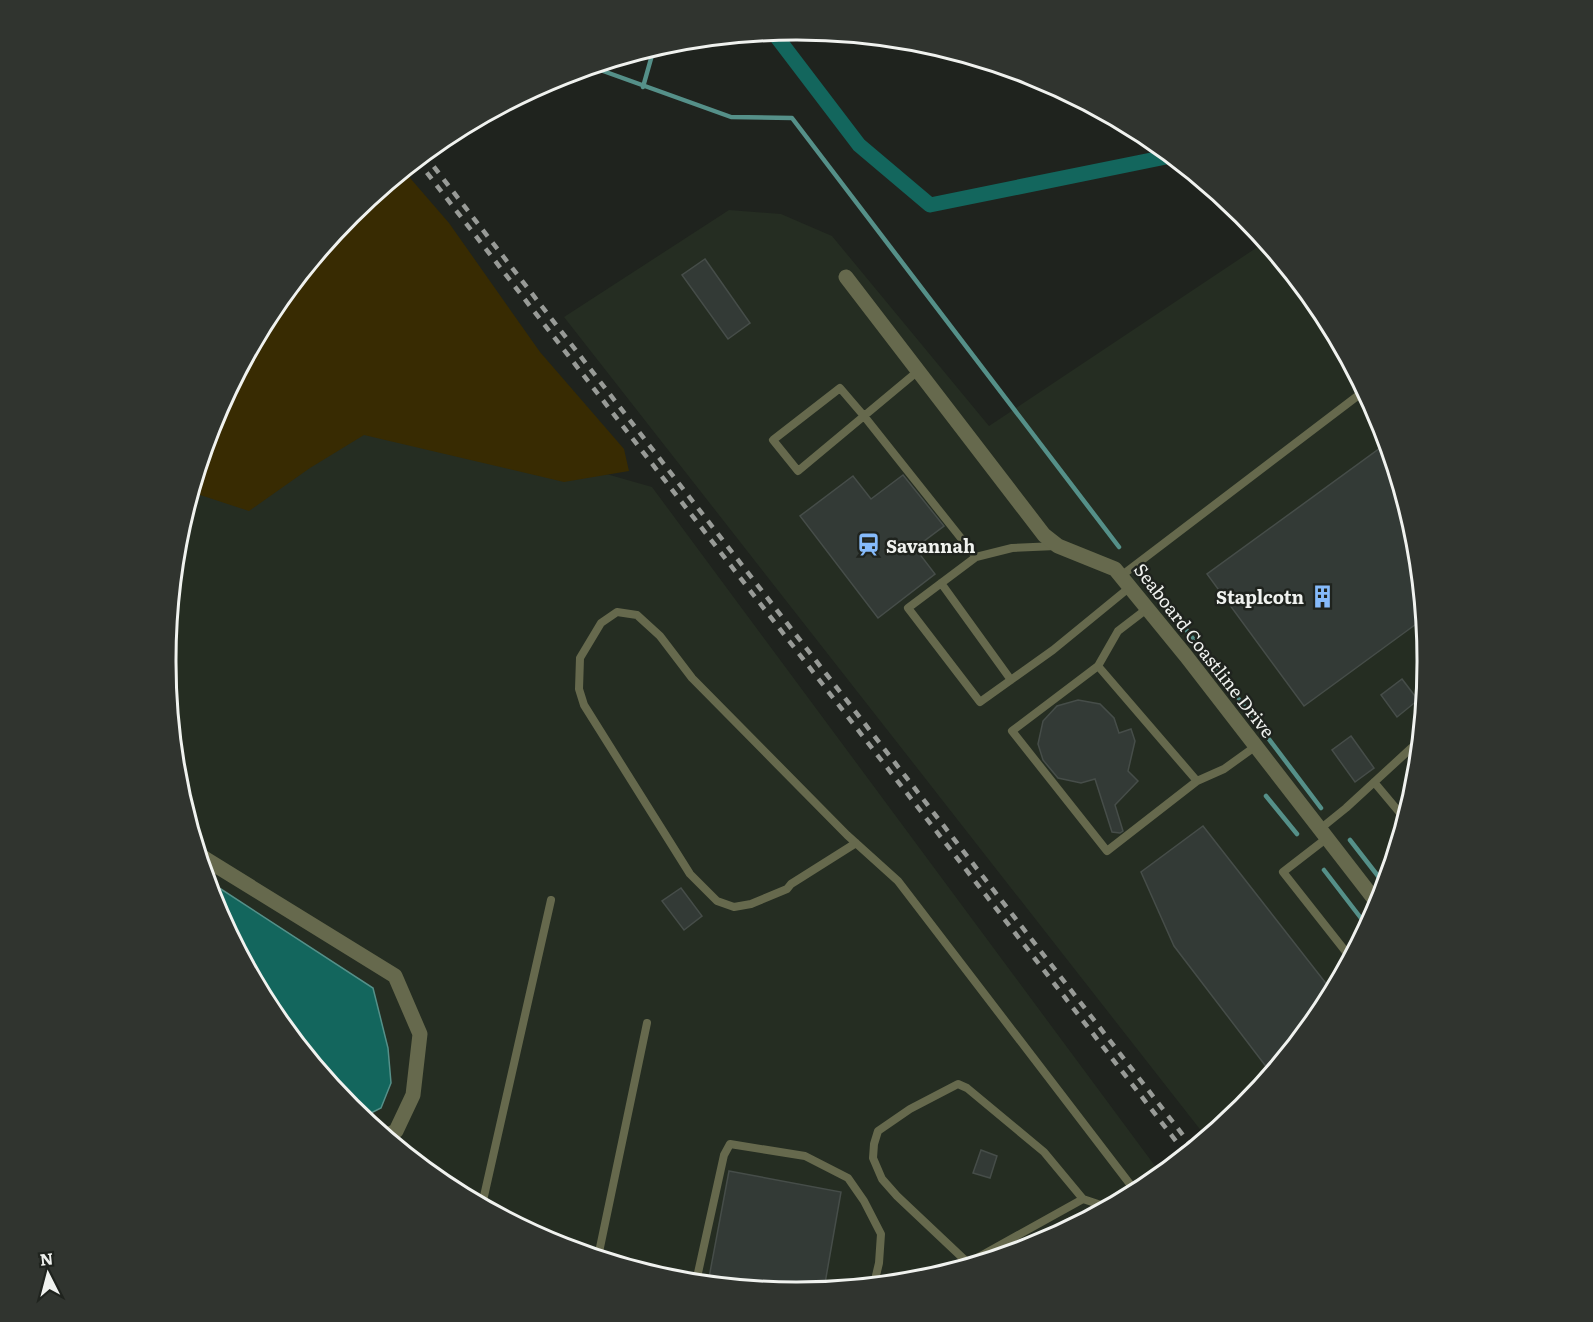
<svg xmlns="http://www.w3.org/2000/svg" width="1593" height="1322" font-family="Literata,serif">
	<rect width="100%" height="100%" fill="#1f231e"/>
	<path fill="#252d22" d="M 729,210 L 781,214 L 832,236 L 989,426 L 1265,242 L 1321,311 L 1380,420 L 1415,538 L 1427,661 L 1415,784 L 1379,903 L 1321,1012 L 1242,1107 L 1206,1137 L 564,317 Z
		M 216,415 L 508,446 L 652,487 L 1161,1174 L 1147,1186 L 1038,1244 L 919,1280 L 796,1292 L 673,1280 L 555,1244 L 446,1185 L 350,1107 L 272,1011 L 213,902 L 178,784 L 166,661 L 178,538 Z"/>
	<path fill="#382b02" d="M 404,171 L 449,223 L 540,352 L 624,449 L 629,471 L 564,482 L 364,435 L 310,468 L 249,511 L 191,492 L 214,419 L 272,310 L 351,215 Z"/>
	<path fill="#13665d" stroke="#559089" stroke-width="1.5" d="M 207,880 L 373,988 L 388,1048 L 391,1083 L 381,1108 L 363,1117 L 350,1107 L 272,1011 L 213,902 Z"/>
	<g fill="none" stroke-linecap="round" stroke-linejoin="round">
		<path stroke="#559089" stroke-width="4.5" d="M 592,67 L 731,117 L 792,118 L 1119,547
			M 643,87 L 654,48
			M 1157,591 L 1321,808
			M 1266,796 L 1297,834
			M 1350,840 L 1385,885
			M 1324,870 L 1367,926"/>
		<path stroke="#13665d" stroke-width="15" d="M 773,32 L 859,145 L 930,205 L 1171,156"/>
	</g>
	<path fill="#333a36" stroke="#464d49" stroke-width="1.5" d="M 705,259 L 750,323 L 728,339 L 682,275 Z
		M 1387,443 L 1415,538 L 1423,619 L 1304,706 L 1207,574 Z
		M 903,475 L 944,526 L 915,548 L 935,574 L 878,618 L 800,516 L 853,476 L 871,499 Z
		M 1402,679 L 1418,700 L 1397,717 L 1381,695 Z
		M 1078,700 L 1100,704 L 1114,718 L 1119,733 L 1131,729 L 1135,741 L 1128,771 L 1138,781 L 1115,805 L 1123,831 L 1120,833 L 1112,832 L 1095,779 L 1081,783 L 1058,778 L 1043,760 L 1038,744 L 1043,721 L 1057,706 Z
		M 1351,736 L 1374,768 L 1355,782 L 1332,750 Z
		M 1203,826 L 1332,991 L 1321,1012 L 1271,1073 L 1174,946 L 1141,872 Z
		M 681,888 L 702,916 L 684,930 L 662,901 Z
		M 981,1150 L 997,1156 L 990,1178 L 973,1173 Z
		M 729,1171 L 841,1192 L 824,1289 L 796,1292 L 708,1283 Z"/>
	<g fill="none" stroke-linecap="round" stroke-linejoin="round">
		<path stroke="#66694d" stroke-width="8" d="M 918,371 L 864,416 L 976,557
			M 840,388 L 864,416 L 798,471 L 773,440 Z
			M 1056,546 L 1012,548 L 976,557 L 908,608 L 980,702 L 1053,650 L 1130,587
			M 1121,576 L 1364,391
			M 941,583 L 1011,680
			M 1148,608 L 1118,631 L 1098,666 L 1197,781 L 1224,769 L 1256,746
			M 1098,666 L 1012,731 L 1107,851 L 1197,781
			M 1374,782 L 1405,819
			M 1320,829 L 1346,808 L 1420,740
			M 1327,838 L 1283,872 L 1350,957
			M 856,843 L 791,884 L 787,889 L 751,904 L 734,907 L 717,901 L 690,874 L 584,705 L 579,689 L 580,658 L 601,623 L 617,612 L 637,615 L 660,636 L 692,678 L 847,835 L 898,881 L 1136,1192
			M 1083,1199 L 968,1263 L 897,1196 L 882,1179 L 873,1158 L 874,1144 L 878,1131 L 910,1109 L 958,1084 L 967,1088 L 1044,1152 L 1083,1199 L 1107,1207
			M 482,1205 L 551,900
			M 598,1257 L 647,1023
			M 696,1282 L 724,1155 L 730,1144 L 805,1156 L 848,1178 L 864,1201 L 881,1234 L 879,1263 L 874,1284"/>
		<path stroke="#66694d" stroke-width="15" d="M 846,277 L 1044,535 L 1058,546 L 1115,569 L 1186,656 L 1378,904
			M 199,855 L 395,976 L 420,1034 L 413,1095 L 396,1131 L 385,1136"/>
		<path stroke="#989b97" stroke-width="4.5" stroke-dasharray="8 8" stroke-linecap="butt" d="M 424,154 L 1193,1148
			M 417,160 L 1186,1154"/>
	</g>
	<defs>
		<symbol id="station-bare" viewBox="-9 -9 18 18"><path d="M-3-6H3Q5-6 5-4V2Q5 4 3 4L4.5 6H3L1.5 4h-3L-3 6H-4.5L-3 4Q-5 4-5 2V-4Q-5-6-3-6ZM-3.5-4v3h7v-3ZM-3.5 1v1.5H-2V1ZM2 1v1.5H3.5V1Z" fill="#86bbfb" stroke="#1f231e" stroke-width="2.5" paint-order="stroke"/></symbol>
		<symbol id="building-bare" viewBox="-9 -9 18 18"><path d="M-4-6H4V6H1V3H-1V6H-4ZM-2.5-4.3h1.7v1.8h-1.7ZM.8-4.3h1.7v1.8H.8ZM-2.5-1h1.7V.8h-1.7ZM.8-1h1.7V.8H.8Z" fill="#86bbfb" stroke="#1f231e" stroke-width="2.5" paint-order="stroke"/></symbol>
	</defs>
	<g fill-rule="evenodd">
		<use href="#station-bare" x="852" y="528" width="33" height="33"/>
		<use href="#building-bare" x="1306" y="580" width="33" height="33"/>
	</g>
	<g text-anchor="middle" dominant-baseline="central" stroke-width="5" stroke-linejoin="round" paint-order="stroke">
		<g font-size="18" font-weight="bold" fill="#f0f2ef" stroke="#1f231e" text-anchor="start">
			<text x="886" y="545">Savannah</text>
			<text x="1304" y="596" text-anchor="end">Staplcotn</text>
		</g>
		<g font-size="18" fill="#f0f2ef" stroke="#1f231e">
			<text transform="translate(1205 650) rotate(52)">Seaboard Coastline Drive</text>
		</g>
	</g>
	<path d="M0 0H1593V1322H0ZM796 40H797A620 620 0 0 1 1417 660V662A620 620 0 0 1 797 1282H796A620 620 0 0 1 176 662V660A620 620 0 0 1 796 40Z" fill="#30342f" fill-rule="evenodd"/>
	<path fill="none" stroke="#f0f2ef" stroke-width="3" d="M796 40H797A620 620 0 0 1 1417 660V662A620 620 0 0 1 797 1282H796A620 620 0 0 1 176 662V660A620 620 0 0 1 796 40Z"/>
	<g transform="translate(48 1274) rotate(354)" stroke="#1f231e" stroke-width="4.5" paint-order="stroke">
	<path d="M0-4.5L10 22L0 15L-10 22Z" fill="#f0f2ef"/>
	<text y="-9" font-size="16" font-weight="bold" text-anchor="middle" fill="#f0f2ef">N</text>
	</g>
</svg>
